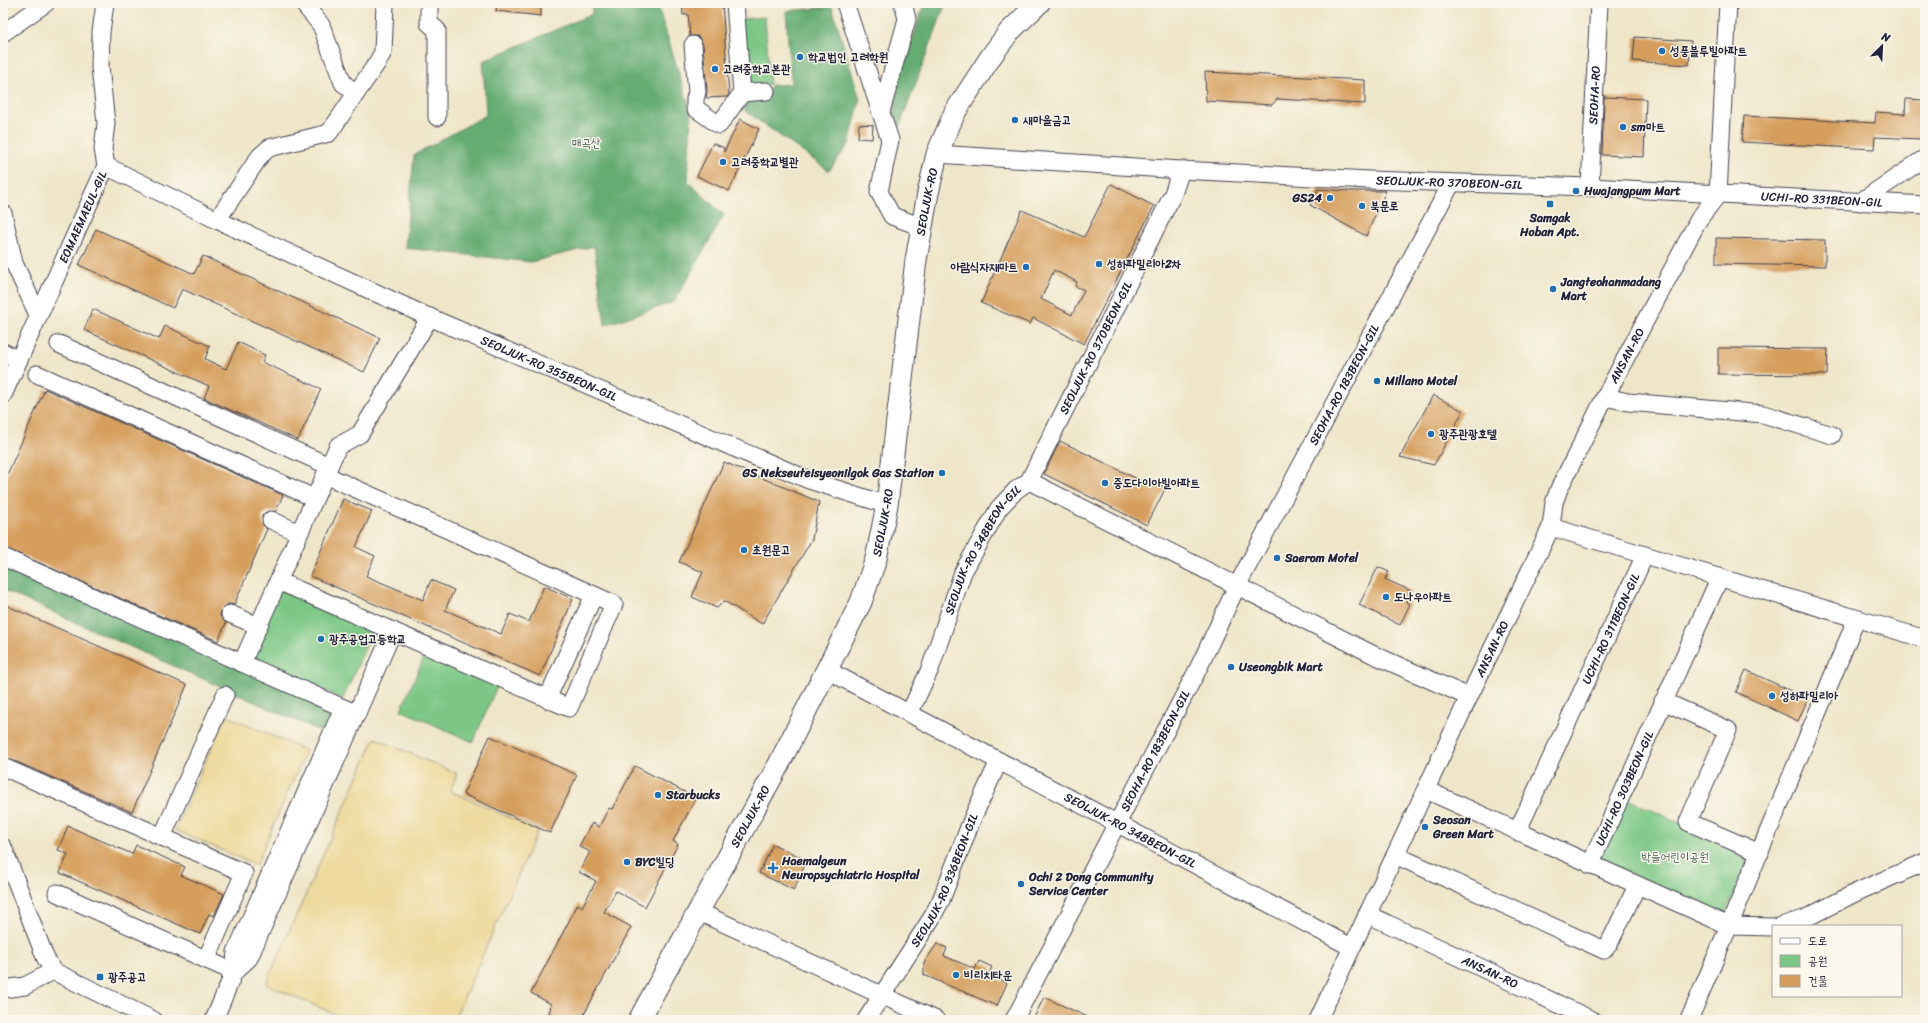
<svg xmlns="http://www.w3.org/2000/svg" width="1928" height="1023" font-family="Sriracha,'Poor Story',sans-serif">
	<rect width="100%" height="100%" fill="#fbf7ec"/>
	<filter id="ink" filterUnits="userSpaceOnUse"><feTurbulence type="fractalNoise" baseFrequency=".025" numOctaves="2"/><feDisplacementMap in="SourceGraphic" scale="8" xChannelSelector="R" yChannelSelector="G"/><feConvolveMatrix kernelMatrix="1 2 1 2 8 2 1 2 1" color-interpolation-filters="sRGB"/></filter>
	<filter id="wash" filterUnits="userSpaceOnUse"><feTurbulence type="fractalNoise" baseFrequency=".012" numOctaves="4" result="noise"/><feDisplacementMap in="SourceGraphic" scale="16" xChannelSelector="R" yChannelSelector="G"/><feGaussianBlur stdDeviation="0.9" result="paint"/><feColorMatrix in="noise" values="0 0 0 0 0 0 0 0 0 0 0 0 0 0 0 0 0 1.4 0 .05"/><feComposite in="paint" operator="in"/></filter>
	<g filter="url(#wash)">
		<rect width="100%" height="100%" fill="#efe6c9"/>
		<path fill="#7cc785" stroke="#4f7460" d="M 765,17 L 770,84 L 746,86 L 741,19 Z
			M 280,588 L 373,630 L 343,699 L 249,658 Z
			M 426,653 L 498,684 L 473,742 L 401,710 Z
			M 1625,798 L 1751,855 L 1724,916 L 1598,859 Z"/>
		<path fill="#65ac72" stroke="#446756" d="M 592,3 L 657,3 L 691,112 L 688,182 L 724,215 L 674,302 L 605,325 L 594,246 L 531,262 L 405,248 L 414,155 L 486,115 L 483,61 L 592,14 Z
			M 924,3 L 946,3 L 899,128 C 895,124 894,117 894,111 C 898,75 914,38 924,3 Z
			M 832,7 L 860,99 L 849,144 L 829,171 L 744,110 L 747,102 L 767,101 L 771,85 L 791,84 L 786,11 Z
			M 3,562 L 335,710 L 324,733 L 3,590 Z"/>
		<path fill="#eeda9e" stroke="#887e6c" d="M 226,715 L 306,751 L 256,865 L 175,830 Z
			M 375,738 L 457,774 L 450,791 L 538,830 L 454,1020 L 348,1020 L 266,984 Z"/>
		<g id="blocks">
			<path fill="#d59e5c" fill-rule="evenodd" d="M 497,3 L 541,3 L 541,16 L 496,11 Z
				M 682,3 L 722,3 L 729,94 L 727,97 L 706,98 L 707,91 L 703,44 L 698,36 L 690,36 L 688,14 L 683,15 Z
				M 1635,37 L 1691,41 L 1689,65 L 1633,61 Z
				M 1205,72 L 1365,80 L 1365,104 L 1277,99 L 1272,105 L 1206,101 Z
				M 1604,97 L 1646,99 L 1644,157 L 1602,155 Z
				M 1906,99 L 1925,100 L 1925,132 L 1921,132 L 1921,139 L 1875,137 L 1874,149 L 1742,142 L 1744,116 L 1875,123 L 1876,112 L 1905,114 Z
				M 740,119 L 759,129 L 729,191 L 697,176 L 713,143 L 724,148 L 724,152 Z
				M 859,124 L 873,125 L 872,139 L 858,138 Z
				M 1111,184 L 1154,206 L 1084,344 L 1033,318 L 1030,324 L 981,303 L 1022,210 L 1084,237 ZM 1054,270 L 1077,282 L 1075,286 L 1084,290 L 1072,315 L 1041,299 Z
				M 1318,189 L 1349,191 L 1386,191 L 1366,236 L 1310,205 Z
				M 96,229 L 194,274 L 203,256 L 380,338 L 364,372 L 182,289 L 173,308 L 79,265 Z
				M 1716,238 L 1825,240 L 1825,266 L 1716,264 Z
				M 93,309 L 159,339 L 165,326 L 210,346 L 205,359 L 226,369 L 238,342 L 265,355 L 262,362 L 321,389 L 298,440 L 204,398 L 209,386 L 84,330 Z
				M 1718,348 L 1828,349 L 1827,375 L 1718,374 Z
				M 45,389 L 283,495 L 276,511 L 266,512 L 262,516 L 263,525 L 267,529 L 234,605 L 228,604 L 221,610 L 220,616 L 226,623 L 218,641 L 3,547 L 3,484 Z
				M 1433,395 L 1463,411 L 1434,465 L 1400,457 Z
				M 1060,441 L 1152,486 L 1154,481 L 1166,487 L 1147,525 L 1044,474 Z
				M 724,462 L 819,502 L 812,539 L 762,624 L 724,601 L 717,608 L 692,597 L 703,572 L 679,562 Z
				M 343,499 L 372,511 L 356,547 L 375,556 L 366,576 L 423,600 L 431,580 L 454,590 L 445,610 L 501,634 L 510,614 L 529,622 L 544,586 L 573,599 L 540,676 L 310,576 Z
				M 1378,567 L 1389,572 L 1385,579 L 1411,591 L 1406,602 L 1410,604 L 1400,625 L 1359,605 Z
				M 3,604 L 187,685 L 132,812 L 3,756 Z
				M 1746,670 L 1808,699 L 1798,721 L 1736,692 Z
				M 490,736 L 577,775 L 550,833 L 463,794 Z
				M 635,766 L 696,798 L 673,841 L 678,844 L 645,907 L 616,891 L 604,912 L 631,927 L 581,1020 L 548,1020 L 551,1004 L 531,993 L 578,904 L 582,907 L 596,881 L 579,872 L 590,852 L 579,846 L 592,823 L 599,827 L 609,808 L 612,809 Z
				M 68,826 L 132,854 L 136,845 L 185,867 L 181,875 L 224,894 L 214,916 L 209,914 L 200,934 L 60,873 L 68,854 L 58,850 Z
				M 773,844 L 807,860 L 794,890 L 759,873 Z
				M 937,944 L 947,948 L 944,956 L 975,969 L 979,961 L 992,967 L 988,975 L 1007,983 L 997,1006 L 924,975 L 924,963 Z
				M 1044,997 L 1094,1020 L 1033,1020 Z"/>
		</g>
	</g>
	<g filter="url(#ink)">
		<use href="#blocks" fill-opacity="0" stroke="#413f50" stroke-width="1"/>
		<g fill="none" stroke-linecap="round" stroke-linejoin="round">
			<defs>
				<g id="minor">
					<path d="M 303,3 L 321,25 L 343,83 L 356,93"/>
					<path d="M 429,3 L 429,23 L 437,30 L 437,117"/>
					<path d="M 845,3 L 890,140 L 879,192 L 892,216 L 922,227"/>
					<path d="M 3,33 L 46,3"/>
					<path d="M 693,45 L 697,92 L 695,99 L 695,108 L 719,125 L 742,93 L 735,3"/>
					<path d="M 742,93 L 766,91"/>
					<path d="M 881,112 L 907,19 L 903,3"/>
					<path id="s1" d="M 937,154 L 1181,170 L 1369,180 L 1590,187 L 1925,205"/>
					<path id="s2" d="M 106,166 L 217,220 L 422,314 L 809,480 L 887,505"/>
					<path id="s3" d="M 1590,187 L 1599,3"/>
					<path d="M 1860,202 L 1925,158"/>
					<path d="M 3,213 L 14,263 L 38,315"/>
					<path d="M 217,220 L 260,156 L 269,148 L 329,133 L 377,63 L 383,52 L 385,3"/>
					<path d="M 59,344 L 329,466"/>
					<path d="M 3,352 L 19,360"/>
					<path d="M 37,374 L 314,498"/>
					<path id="s4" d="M 3,395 L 106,166 L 103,149 L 106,123 L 100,67 L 101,32 L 105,3"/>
					<path d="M 1605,397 L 1628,402 L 1763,414 L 1832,435"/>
					<path d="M 1029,481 L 1372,654 L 1469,697"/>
					<path id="s5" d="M 1029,481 L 1173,194 L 1181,170"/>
					<path d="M 271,520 L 299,533"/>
					<path d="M 1551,527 L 1925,639"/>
					<path d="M 3,557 L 357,714"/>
					<path d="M 278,581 L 569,708 L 614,604 L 325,475"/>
					<path d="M 230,614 L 258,626"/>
					<path d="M 242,663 L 338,446 L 360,434 L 430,317"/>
					<path id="s6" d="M 827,670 L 1351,947"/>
					<path d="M 547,699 L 594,595"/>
					<path d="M 1663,701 L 1728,730 L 1688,822 L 1760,853"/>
					<path id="s7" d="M 909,714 L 930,669 L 963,572 L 999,508 L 1016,490 L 1029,481"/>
					<path d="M 3,767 L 244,873 L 206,960"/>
					<path d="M 1426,790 L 1729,926 L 1773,927"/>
					<path id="s8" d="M 1517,832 L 1645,555"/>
					<path d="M 162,837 L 225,695"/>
					<path d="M 3,847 L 45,957 L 53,971 L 153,1020"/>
					<path d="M 1395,855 L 1604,950 L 1609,944 L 1637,886"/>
					<path id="s9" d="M 1590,865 L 1720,577"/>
					<path d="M 57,893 L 234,972"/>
					<path d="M 699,912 L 936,1020"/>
					<path id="s10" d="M 1367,914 L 1592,1020"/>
					<path d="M 1781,926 L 1804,919 L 1857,892 L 1925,862"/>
					<path d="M 234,972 L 249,958 L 393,631"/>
					<path d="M 3,989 L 25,986 L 53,971"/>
					<path d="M 214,1020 L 234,972 L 236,952 L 343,708"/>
					<path id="s11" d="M 866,1020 L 931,919 L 941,900 L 973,817 L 999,761"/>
					<path id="s12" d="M 1014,1020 L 1197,671 L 1237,586 L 1451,184"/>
					<path id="s13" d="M 1318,1020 L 1469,697 L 1551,527 L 1554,503 L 1559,489 L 1605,397 L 1699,219 L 1718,194 L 1728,3"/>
					<path d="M 1689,1020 L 1729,926 L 1856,620"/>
				</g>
				<g id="major">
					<path id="s14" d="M 639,1020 L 779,764 L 861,602 L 876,559 L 887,505 L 916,260 L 928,193 L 937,154 L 955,112 L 992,55 L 1009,32 L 1039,3"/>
				</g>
			</defs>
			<use href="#minor" stroke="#413f50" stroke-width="19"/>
			<use href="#major" stroke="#413f50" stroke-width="23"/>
			<use href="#minor" stroke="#fff" stroke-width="17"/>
			<use href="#major" stroke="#fff" stroke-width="21"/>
		</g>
	</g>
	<g fill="#1f6fb2" stroke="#fbf7ec" stroke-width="1.5">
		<circle cx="1662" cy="51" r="4"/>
		<circle cx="800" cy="57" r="4"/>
		<circle cx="715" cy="69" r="4"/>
		<circle cx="1015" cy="120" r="4"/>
		<circle cx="1623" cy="127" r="4"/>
		<circle cx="723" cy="162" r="4"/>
		<circle cx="1576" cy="191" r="4"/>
		<circle cx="1330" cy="198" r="4"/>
		<rect x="1546" y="200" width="8" height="8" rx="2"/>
		<circle cx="1362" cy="206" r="4"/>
		<circle cx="1099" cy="264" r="4"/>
		<circle cx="1026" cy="267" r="4"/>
		<circle cx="1553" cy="289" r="4"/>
		<circle cx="1377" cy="381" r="4"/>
		<circle cx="1431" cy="434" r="4"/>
		<circle cx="942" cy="473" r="4"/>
		<circle cx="1105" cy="483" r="4"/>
		<circle cx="744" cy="550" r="4"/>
		<circle cx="1277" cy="558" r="4"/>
		<circle cx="1386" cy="597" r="4"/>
		<circle cx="321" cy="639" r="4"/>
		<circle cx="1231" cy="667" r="4"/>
		<circle cx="1772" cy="696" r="4"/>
		<circle cx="658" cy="795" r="4"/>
		<circle cx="1425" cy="827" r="4"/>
		<circle cx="627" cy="862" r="4"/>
		<path d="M771 862h4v4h4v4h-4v4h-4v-4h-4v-4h4z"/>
		<circle cx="1021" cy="884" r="4"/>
		<circle cx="956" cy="975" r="4"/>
		<rect x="96" y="973" width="8" height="8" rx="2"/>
	</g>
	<g text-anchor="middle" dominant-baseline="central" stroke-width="3" stroke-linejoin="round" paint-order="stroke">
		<g font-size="12" font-weight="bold" fill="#22223b" stroke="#fbf7ec" text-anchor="start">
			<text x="1670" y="51">성풍블루빌아파트</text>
			<text x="808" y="57">학교법인 고려학원</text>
			<text x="723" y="69">고려중학교본관</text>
			<text x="1023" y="120">새마을금고</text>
			<text x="1631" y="127">sm마트</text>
			<text x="731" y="162">고려중학교별관</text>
			<text x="1584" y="191">Hwajangpum Mart</text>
			<text x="1322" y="198" text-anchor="end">GS24</text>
			<text x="1370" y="206">북문로</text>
			<text x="1550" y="218" text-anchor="middle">Samgak<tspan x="1550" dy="14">Hoban Apt.</tspan></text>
			<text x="1107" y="264">성하파밀리아2차</text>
			<text x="1018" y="267" text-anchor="end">아람식자재마트</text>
			<text x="1561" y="282">Jangteohanmadang<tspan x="1561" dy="14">Mart</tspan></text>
			<text x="1385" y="381">Millano Motel</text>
			<text x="1439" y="434">광주관광호텔</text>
			<text x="934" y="473" text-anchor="end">GS Nekseuteisyeonilgok Gas Station</text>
			<text x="1113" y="483">중도다이아빌아파트</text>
			<text x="752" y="550">초원문고</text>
			<text x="1285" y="558">Saerom Motel</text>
			<text x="1394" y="597">도나우아파트</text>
			<text x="329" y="639">광주공업고등학교</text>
			<text x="1239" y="667">Useongbik Mart</text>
			<text x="1780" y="696">성하파밀리아</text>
			<text x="666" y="795">Starbucks</text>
			<text x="1433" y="820">Seosan<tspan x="1433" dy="14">Green Mart</tspan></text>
			<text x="782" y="861">Haemalgeun<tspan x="782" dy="14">Neuropsychiatric Hospital</tspan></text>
			<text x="635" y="862">BYC빌딩</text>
			<text x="1029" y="877">Ochi 2 Dong Community<tspan x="1029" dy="14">Service Center</tspan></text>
			<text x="964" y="975">비리치타운</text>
			<text x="108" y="977">광주공고</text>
		</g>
		<g font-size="12" fill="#22223b" stroke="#fbf7ec">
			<text stroke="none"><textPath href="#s3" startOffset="92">SEOHA-RO</textPath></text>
			<text stroke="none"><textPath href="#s1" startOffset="513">SEOLJUK-RO 370BEON-GIL</textPath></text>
			<text stroke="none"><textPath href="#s1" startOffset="886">UCHI-RO 331BEON-GIL</textPath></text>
			<text stroke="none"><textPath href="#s14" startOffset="880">SEOLJUK-RO</textPath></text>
			<text stroke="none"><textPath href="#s4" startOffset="195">EOMAEMAEUL-GIL</textPath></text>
			<text stroke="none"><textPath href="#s5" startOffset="149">SEOLJUK-RO 370BEON-GIL</textPath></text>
			<text stroke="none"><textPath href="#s13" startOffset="734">ANSAN-RO</textPath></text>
			<text stroke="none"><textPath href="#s2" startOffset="487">SEOLJUK-RO 355BEON-GIL</textPath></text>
			<text stroke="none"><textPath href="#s12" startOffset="716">SEOHA-RO 183BEON-GIL</textPath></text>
			<text stroke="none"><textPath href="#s14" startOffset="556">SEOLJUK-RO</textPath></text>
			<text stroke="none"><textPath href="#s7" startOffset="181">SEOLJUK-RO 348BEON-GIL</textPath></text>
			<text stroke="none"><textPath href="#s8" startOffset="224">UCHI-RO 311BEON-GIL</textPath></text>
			<text stroke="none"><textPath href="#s13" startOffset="410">ANSAN-RO</textPath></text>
			<text stroke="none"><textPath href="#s12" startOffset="304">SEOHA-RO 183BEON-GIL</textPath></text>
			<text stroke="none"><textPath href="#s9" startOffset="84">UCHI-RO 303BEON-GIL</textPath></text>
			<text stroke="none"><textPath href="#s14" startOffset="232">SEOLJUK-RO</textPath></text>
			<text stroke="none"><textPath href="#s6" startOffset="343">SEOLJUK-RO 348BEON-GIL</textPath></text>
			<text stroke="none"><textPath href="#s11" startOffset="161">SEOLJUK-RO 336BEON-GIL</textPath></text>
			<text stroke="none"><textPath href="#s10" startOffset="136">ANSAN-RO</textPath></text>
		</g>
		<g font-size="12" fill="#425c55" stroke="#fbf7ec">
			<text x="586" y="143">매곡산</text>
			<text x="1675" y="857">박들어린이공원</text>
		</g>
	</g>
	<rect width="1928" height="1023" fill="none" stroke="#fbf7ec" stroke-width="16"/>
	<rect x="1772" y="925" width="130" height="72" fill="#fbf7ec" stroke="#a4a2a5"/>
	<rect x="1780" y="938" width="20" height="6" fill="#ffffff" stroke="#a4a2a5"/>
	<text x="1808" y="945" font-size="12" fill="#22223b">도로</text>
	<rect x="1780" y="955" width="20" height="12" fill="#7cc785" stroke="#a4a2a5"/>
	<text x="1808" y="965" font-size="12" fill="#22223b">공원</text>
	<rect x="1780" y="975" width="20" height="12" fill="#d59e5c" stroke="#a4a2a5"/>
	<text x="1808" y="985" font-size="12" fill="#22223b">건물</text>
	<g transform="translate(1882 46) rotate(24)" stroke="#fbf7ec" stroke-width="3" paint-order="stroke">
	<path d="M0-3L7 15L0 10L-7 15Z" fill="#22223b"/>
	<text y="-6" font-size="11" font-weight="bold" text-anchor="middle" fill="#22223b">N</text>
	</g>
</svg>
